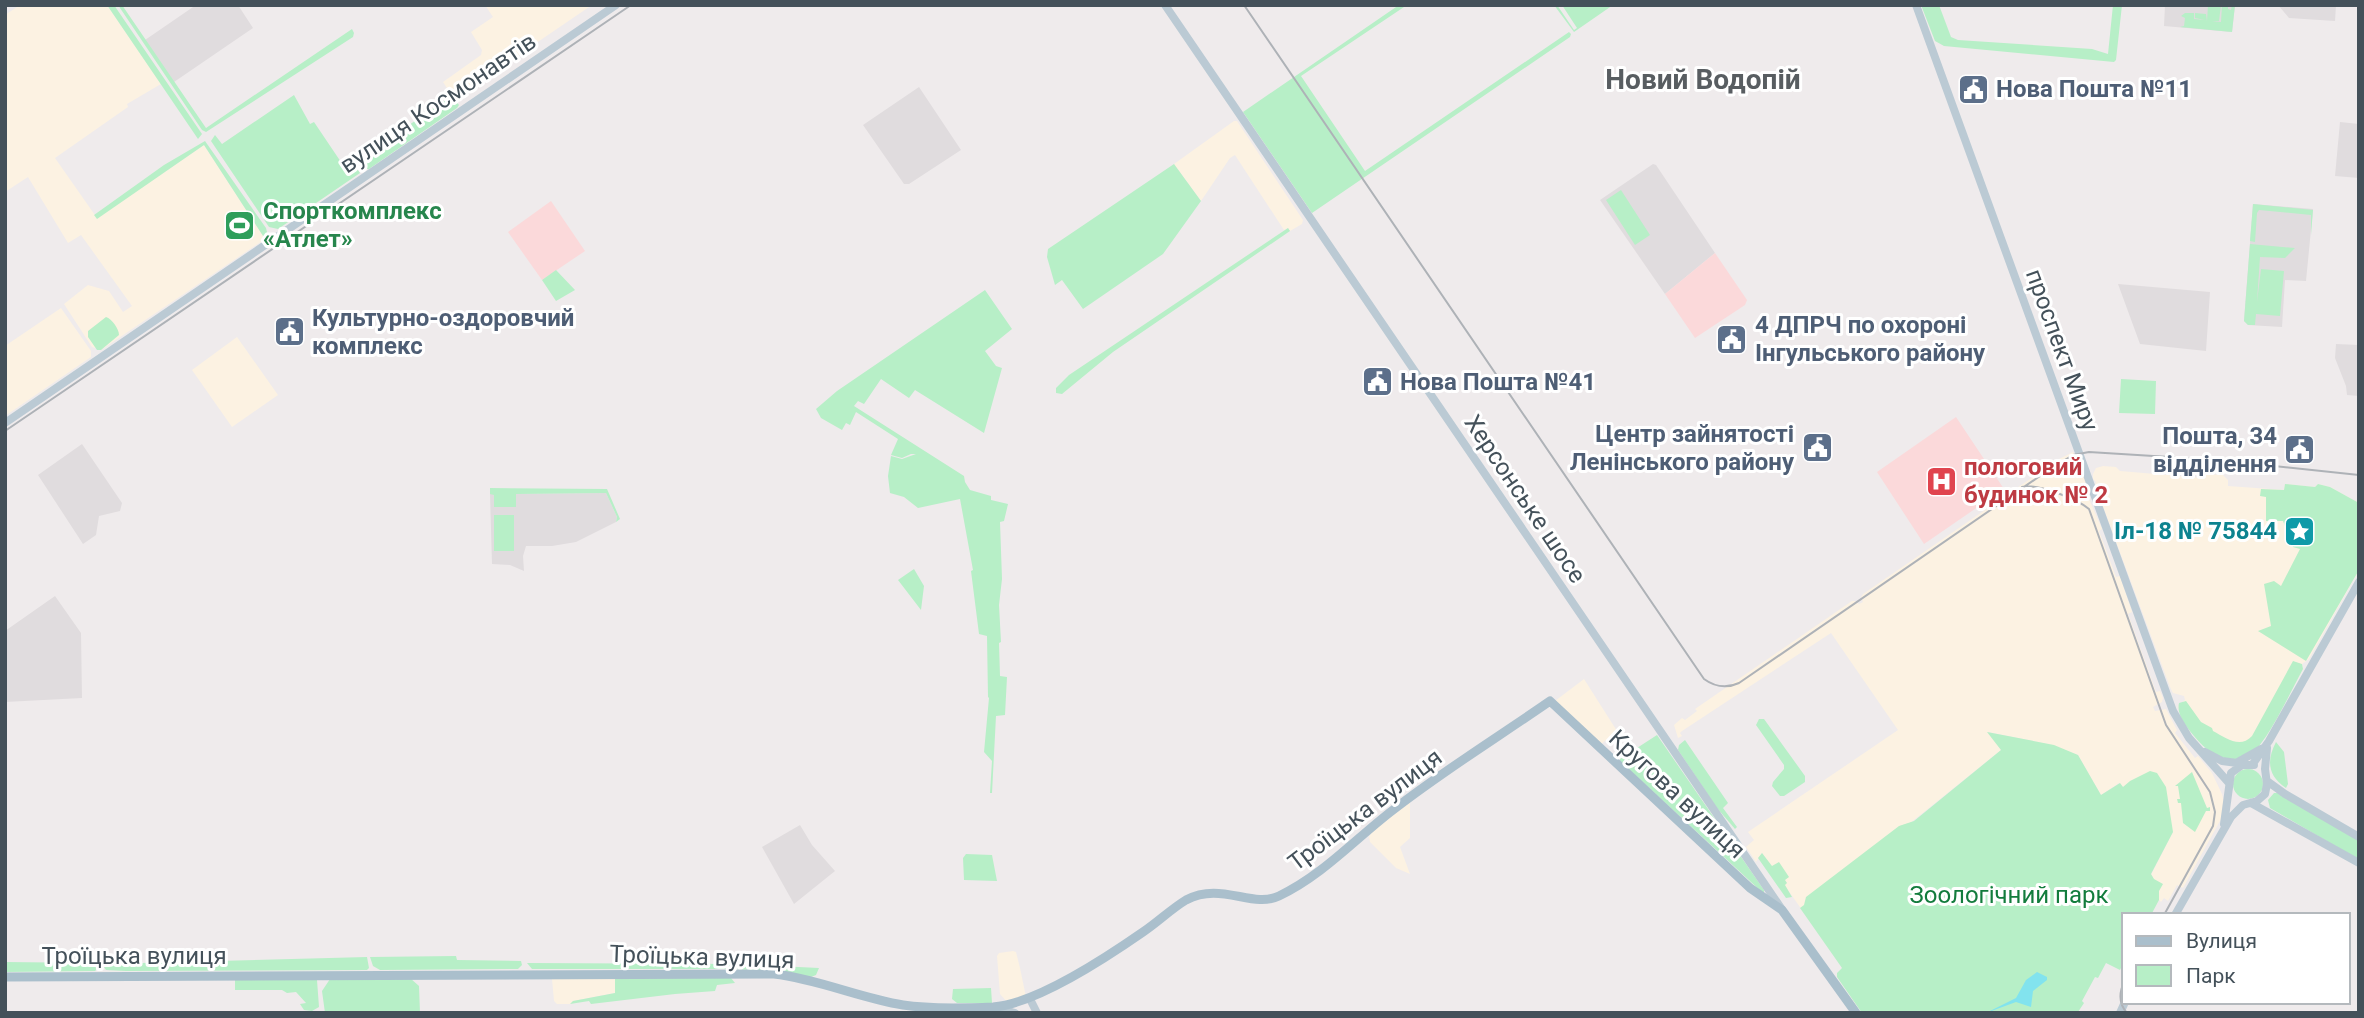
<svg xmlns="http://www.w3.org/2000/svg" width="2364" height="1018" font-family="Roboto,sans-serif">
	<rect width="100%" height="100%" fill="#efebec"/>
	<path fill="#fcf2e2" d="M 20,5 L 107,5 L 161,84 L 127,104 L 128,107 L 55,158 L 97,218 L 204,145 L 265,239 L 101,350 L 92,347 L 64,304 L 88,285 L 109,291 L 123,312 L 132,306 L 81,235 L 68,243 L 28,177 L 5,192 L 5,15 Z
		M 485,5 L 592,5 L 454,99 L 443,82 L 481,55 L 482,50 L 471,32 L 493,17 Z
		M 1234,121 L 1237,121 L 1303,220 L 1302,224 L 1290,231 L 1288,228 L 1284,230 L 1235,155 L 1230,158 L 1201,201 L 1174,164 Z
		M 61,308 L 91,351 L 91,357 L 5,416 L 5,346 Z
		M 237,337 L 278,395 L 232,427 L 192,370 Z
		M 2073,452 L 2088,485 L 2086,492 L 2102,529 L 2099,531 L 2116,577 L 2120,576 L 2132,612 L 2128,614 L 2156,692 L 2160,691 L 2163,698 L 2162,702 L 2153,707 L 2155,711 L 2166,709 L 2177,730 L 2175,733 L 2195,758 L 2198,756 L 2212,773 L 2222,794 L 2224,802 L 2221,819 L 2183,888 L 2177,885 L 2168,901 L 2164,898 L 2161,902 L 2159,900 L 2159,891 L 2151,875 L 2173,832 L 2131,781 L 2123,787 L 2119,783 L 2101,795 L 2078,755 L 2047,744 L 1988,732 L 2001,750 L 1802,910 L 1762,853 L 1756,862 L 1746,847 L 1754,840 L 1748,832 L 1898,730 L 1831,633 L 1682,731 L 1680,733 L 1682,736 L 1678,738 L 1674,725 L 1682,718 L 1685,720 L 1697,711 L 1695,709 L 1852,601 L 1855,601 L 1859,604 L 1863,602 L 1861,597 L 1863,594 L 2059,459 Z
		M 2103,466 L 2116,467 L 2120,471 L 2203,478 L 2207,474 L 2223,475 L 2228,480 L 2228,486 L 2284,490 L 2285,484 L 2315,487 L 2318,484 L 2330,487 L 2359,503 L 2359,570 L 2309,659 L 2302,664 L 2303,669 L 2258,747 L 2198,741 L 2182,718 L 2178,706 L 2185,700 L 2184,696 L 2173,693 L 2170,687 L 2095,485 L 2096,482 L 2093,479 L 2093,474 L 2096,468 Z
		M 1584,679 L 1617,731 L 1600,745 L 1555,701 Z
		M 1410,802 L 1410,838 L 1400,847 L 1410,874 L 1396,868 L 1370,842 L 1369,837 L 1372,832 Z
		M 1013,951 L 1016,952 L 1020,968 L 1026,997 L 1007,1002 L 1000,994 L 997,956 L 999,953 Z
		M 615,977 L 615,993 L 573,1001 L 570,1004 L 557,1004 L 554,1001 L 552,979 Z"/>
	<path fill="#e0dcde" d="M 196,5 L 238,5 L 253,28 L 174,82 L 145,40 Z
		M 2165,5 L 2235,5 L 2232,32 L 2164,26 Z
		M 2278,5 L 2336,5 L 2335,21 L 2289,18 Z
		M 919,87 L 961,150 L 909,184 L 904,184 L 863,125 Z
		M 2340,122 L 2359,124 L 2359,178 L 2335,176 Z
		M 1653,164 L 1656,165 L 1715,253 L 1665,294 L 1600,200 Z
		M 2253,204 L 2313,209 L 2306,281 L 2285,280 L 2282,327 L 2248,325 L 2244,321 Z
		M 2118,284 L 2210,292 L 2206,351 L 2140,344 Z
		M 2336,344 L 2359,345 L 2359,396 L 2347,395 L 2346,386 L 2335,358 Z
		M 82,444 L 122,503 L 120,511 L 99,516 L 96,535 L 83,544 L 38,475 Z
		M 606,493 L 617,517 L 616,522 L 576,542 L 552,546 L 526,546 L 523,556 L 524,571 L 510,565 L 492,564 L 490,494 Z
		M 55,596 L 81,633 L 82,698 L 5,702 L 5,631 Z
		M 800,825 L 812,845 L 835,871 L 794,904 L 762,847 Z"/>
	<path fill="#fbd9da" d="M 551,201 L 585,251 L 542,280 L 508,232 Z
		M 1715,253 L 1747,300 L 1745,305 L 1695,338 L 1665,294 Z
		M 1956,417 L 2004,489 L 1924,544 L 1877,472 Z"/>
	<path fill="#b7efc7" d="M 107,5 L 114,5 L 202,134 L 198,139 Z
		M 118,5 L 122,5 L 206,128 L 352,29 L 354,33 L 353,37 L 206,132 L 202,130 Z
		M 1399,5 L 1407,5 L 1301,76 L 1365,171 L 1569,32 L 1571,34 L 1570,37 L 1312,213 L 1243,112 Z
		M 1554,5 L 1557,5 L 1574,30 L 1577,28 L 1562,5 L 1613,5 L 1574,32 Z
		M 1921,5 L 1939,5 L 1951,37 L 1958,40 L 2092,49 L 2108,54 L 2113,5 L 2122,5 L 2116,60 L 2114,62 L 1944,46 L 1935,41 Z
		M 2208,5 L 2221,5 L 2219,21 L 2212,21 L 2221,22 L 2222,5 L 2228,6 L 2228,9 L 2231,10 L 2232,5 L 2235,5 L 2232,32 L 2180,27 L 2184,26 L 2185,18 L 2181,16 L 2185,13 L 2194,13 L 2194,21 L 2194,19 L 2205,20 L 2195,18 L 2195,13 L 2206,14 L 2207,21 Z
		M 294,95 L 310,124 L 314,122 L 345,168 L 353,163 L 360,173 L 278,229 L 269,227 L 211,141 L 215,135 L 222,144 Z
		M 452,96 L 459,105 L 457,108 L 369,169 L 364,169 L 357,160 Z
		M 205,141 L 266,228 L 267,232 L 265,239 L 204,145 L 97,219 L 94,215 L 164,165 Z
		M 1174,164 L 1201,201 L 1163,254 L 1083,309 L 1062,280 L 1055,285 L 1047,257 L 1048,249 Z
		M 1621,190 L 1650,235 L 1635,245 L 1606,200 Z
		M 2253,204 L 2313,210 L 2311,235 L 2311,215 L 2259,210 L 2257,213 L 2255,242 L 2250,241 Z
		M 1288,228 L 1290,231 L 1113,352 L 1062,394 L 1056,393 L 1056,388 L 1069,375 Z
		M 2250,244 L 2295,248 L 2285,258 L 2260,257 L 2257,302 L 2261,269 L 2284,271 L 2280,316 L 2256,314 L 2255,325 L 2248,325 L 2244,321 Z
		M 556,270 L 575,290 L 556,301 L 542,280 Z
		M 985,290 L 1012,329 L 985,351 L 996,366 L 1002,368 L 984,433 L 915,390 L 909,398 L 881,379 L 864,404 L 858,401 L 854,406 L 964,476 L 965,482 L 970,490 L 991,496 L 991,500 L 1008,504 L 1004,521 L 1000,522 L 1002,579 L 999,605 L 1001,642 L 999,643 L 1000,676 L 1007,677 L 1005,715 L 996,716 L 992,793 L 990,793 L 992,761 L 984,752 L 989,698 L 988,697 L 987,636 L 979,634 L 971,571 L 973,570 L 960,499 L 918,508 L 904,497 L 890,493 L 888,476 L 891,456 L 902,459 L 916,454 L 911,454 L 902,458 L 891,455 L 898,439 L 856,412 L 850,425 L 846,423 L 842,430 L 821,418 L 816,409 L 837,391 Z
		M 106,317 C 112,319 119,329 119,335 L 101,350 L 97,350 L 88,337 L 88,331 Z
		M 2121,379 L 2156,381 L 2155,414 L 2119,413 Z
		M 2285,484 L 2315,487 L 2318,484 L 2330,487 L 2359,503 L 2359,570 L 2306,661 L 2258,631 L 2271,626 L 2264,584 L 2274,581 L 2281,586 L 2300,549 L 2293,547 L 2283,521 L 2266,521 L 2266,497 L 2260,496 L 2261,489 L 2284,490 Z
		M 490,488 L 607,489 L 620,519 L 616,522 L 617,517 L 606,493 L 516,494 L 516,507 L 494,507 L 494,495 L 490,494 Z
		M 494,515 L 514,515 L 514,551 L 494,551 Z
		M 914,569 L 924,586 L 921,610 L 898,580 Z
		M 2293,661 L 2302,664 L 2303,669 C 2291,691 2274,728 2259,746 C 2238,770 2211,758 2194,736 C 2187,727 2176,715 2179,703 L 2186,701 L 2201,722 L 2212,728 L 2213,731 C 2226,738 2240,749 2252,736 Z
		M 1759,719 L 1764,719 L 1805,776 L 1805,782 L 1784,796 L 1780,796 L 1772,786 L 1773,782 L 1784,769 L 1784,765 L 1756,725 Z
		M 1987,732 L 2054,745 L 2078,755 L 2101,795 L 2120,783 L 2123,787 L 2130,781 L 2150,771 L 2157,773 L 2166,787 L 2173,832 L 2151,874 L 2154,879 L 2163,884 L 2159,891 L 2159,900 L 2151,915 L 2124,915 L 2124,962 L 2120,970 L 2106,963 L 2098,978 L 2095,977 L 2082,1001 L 2084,1003 L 2078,1012 L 2081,1013 L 1862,1013 L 1837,977 L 1837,973 L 1842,968 L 1800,908 L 1804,905 L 1806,897 L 1899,826 L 1914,821 L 2001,750 Z
		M 1657,735 L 1764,890 L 1764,894 L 1620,761 L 1620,759 Z
		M 1685,740 L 1728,803 L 1723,808 L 1737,827 L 1735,829 L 1717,808 L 1678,750 L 1679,745 Z
		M 2276,742 L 2284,752 L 2288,784 L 2286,788 C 2268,776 2266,761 2276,742 Z
		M2233 784a15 15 0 1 1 30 0a15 15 0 1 1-30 0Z
		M 2192,772 L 2207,808 L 2210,807 L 2210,811 L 2206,811 L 2195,832 L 2183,823 L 2181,803 L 2178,803 L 2177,799 L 2180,799 L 2178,786 L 2175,786 Z
		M 2274,793 L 2279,793 L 2359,840 L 2359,860 L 2270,808 L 2268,800 Z
		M 1762,853 L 1772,866 L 1779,862 L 1789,877 L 1785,880 L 1787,883 L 1785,885 L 1792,897 L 1786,898 L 1758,858 Z
		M 966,854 L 992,855 L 997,881 L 964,880 L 963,858 Z
		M 456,956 L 457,960 L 521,961 L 522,965 L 518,969 L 380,970 L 373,966 L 370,957 Z
		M 367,957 L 369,968 L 367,970 L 126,971 L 106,970 L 102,964 Z
		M 5,962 L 99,963 L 99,967 L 95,971 L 5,972 Z
		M 527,963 L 737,964 L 819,968 L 816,975 L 811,977 L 775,971 L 735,969 L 532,969 Z
		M 615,977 L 731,978 L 735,983 L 717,985 L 715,991 L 675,994 L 591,1004 L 589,1001 L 570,1004 L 573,1001 L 615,993 Z
		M 410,978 L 419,986 L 420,1013 L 325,1013 L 322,991 L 330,979 Z
		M 235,980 L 317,980 L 319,1007 L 312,1011 L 304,1010 L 300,1004 L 306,1003 L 296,992 L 287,993 L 282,990 L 235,990 Z
		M 991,988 L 992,1003 L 957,1003 L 952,999 L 953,989 Z"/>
	<path fill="#82e3ee" d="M 2037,972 L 2047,977 L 2047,980 L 2033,991 L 2031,1007 L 2016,1002 L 1986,1013 L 2016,998 L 2026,980 Z"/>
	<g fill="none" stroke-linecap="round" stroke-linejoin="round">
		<path stroke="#bbcad4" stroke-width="8" d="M 1165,5 L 1781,908
			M 1916,5 L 2173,711 L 2189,738 L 2229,783
			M 5,423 L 616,5
			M 2205,752 L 2222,761 L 2245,764
			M 2236,763 L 2261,749
			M 2252,765 L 2269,741 L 2359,582
			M 2267,781 L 2285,794 L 2359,837
			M 2251,803 L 2359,863
			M 2224,824 L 2231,773 L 2242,765 L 2254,765
			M 2175,915 L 2231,817 L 2243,805 L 2257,801 L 2265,794 L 2267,784 L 2265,769 L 2267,748
			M 1030,999 L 1037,1013
			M 995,1007 L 1015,1013
			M 2120,1013 L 2125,1002"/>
		<path stroke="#aabfcc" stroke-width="9" d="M 5,977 L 774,974 C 818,979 860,998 903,1005 C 928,1009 968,1008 993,1007 C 1036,1004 1107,957 1143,932 C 1158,922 1171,909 1186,900 C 1221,881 1252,909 1279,896 C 1323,875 1355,839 1393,810 C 1443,771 1498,737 1550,701 L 1750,888 L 1782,910 L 1856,1013"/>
		<path stroke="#aeb2b7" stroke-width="2" d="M 1244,5 L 1704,679 C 1715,687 1726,689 1739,683 L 2053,467 L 2073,455 L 2089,452 L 2218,460 L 2359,475
			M 5,431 L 631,5
			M 2022,487 C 2037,483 2077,499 2089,509 L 2166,725 L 2210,792 L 2215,812 L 2213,826 L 2164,915
			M 2124,982 C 2119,993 2118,1003 2127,1013"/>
	</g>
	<defs>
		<symbol id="civic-square" viewBox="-11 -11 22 22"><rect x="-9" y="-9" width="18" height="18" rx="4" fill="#5c6f8a" stroke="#fff"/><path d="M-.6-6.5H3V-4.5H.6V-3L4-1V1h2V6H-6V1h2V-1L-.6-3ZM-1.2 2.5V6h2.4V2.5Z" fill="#fff"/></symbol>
		<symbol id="stadium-square" viewBox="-11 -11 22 22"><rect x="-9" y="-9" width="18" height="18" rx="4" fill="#2e9e5b" stroke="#fff"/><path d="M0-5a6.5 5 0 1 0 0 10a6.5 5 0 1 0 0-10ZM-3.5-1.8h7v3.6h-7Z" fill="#fff"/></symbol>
		<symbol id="hospital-square" viewBox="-11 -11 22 22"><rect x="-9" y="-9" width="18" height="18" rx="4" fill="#e0444e" stroke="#fff"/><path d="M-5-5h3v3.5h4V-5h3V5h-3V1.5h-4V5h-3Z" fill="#fff"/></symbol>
		<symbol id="sight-square" viewBox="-11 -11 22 22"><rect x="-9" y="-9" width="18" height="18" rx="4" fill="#0f9aa8" stroke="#fff"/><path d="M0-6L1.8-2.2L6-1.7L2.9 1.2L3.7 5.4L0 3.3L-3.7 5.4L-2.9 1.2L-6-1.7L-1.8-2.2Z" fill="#fff"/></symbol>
	</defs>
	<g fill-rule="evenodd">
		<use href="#civic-square" x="1956" y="72" width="35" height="35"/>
		<use href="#stadium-square" x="222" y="208" width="35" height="35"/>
		<use href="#civic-square" x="272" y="314" width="35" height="35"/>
		<use href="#civic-square" x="1714" y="322" width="35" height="35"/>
		<use href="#civic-square" x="1360" y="364" width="35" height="35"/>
		<use href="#civic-square" x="1800" y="430" width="35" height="35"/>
		<use href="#civic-square" x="2282" y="432" width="35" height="35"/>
		<use href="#hospital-square" x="1924" y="464" width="35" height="35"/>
		<use href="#sight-square" x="2282" y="514" width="35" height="35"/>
	</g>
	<g text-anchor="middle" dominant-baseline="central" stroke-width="6" stroke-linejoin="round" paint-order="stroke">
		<g font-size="24" font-weight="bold" fill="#4e5e75" stroke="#fff" text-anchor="start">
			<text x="1996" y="89">Нова Пошта №11</text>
			<text x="312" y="318">Культурно-оздоровчий<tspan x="312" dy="28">комплекс</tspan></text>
			<text x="1755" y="325">4 ДПРЧ по охороні<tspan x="1755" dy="28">Інгульського району</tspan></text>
			<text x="1400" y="382">Нова Пошта №41</text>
			<text x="1794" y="434" text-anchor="end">Центр зайнятості<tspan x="1794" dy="28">Ленінського району</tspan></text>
			<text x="2277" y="436" text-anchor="end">Пошта, 34<tspan x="2277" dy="28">відділення</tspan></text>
		</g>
		<g font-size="24" fill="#44515a" stroke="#fff">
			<text transform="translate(438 103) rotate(-34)">вулиця Космонавтів</text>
			<text transform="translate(2062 350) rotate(70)">проспект Миру</text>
			<text transform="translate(1525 499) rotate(56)">Херсонське шосе</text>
			<text transform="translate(1677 794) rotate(43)">Кругова вулиця</text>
			<text transform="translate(1365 810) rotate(-37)">Троїцька вулиця</text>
			<text x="134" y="956">Троїцька вулиця</text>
			<text transform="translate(702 957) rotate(2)">Троїцька вулиця</text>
		</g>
		<g font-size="24" font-weight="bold" fill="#27864d" stroke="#fff" text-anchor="start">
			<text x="263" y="211">Спорткомплекс<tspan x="263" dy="28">«Атлет»</tspan></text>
		</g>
		<g font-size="24" font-weight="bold" fill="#be3a42" stroke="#fff" text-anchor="start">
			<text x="1964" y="467">пологовий<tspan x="1964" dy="28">будинок № 2</tspan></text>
		</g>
		<g font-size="24" font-weight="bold" fill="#0d838f" stroke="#fff" text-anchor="end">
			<text x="2277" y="531">Іл-18 № 75844</text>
		</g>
		<g font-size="24" fill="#137c3d" stroke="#fff">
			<text x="2009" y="895">Зоологічний парк</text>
		</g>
		<g font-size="28" font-weight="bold" fill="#585d61" stroke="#fff">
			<text x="1703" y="79">Новий Водопій</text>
		</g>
	</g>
	<rect width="2364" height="1018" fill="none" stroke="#44515a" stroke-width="14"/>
	<rect x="2122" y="913" width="228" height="91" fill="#ffffff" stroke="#b4b9bd" stroke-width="2"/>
	<rect x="2136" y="936" width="35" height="10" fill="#aabfcc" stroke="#b4b9bd" stroke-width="2"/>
	<text x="2186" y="948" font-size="21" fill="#44515a">Вулиця</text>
	<rect x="2136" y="965" width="35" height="21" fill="#b7efc7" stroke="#b4b9bd" stroke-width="2"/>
	<text x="2186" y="983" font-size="21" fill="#44515a">Парк</text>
</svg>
